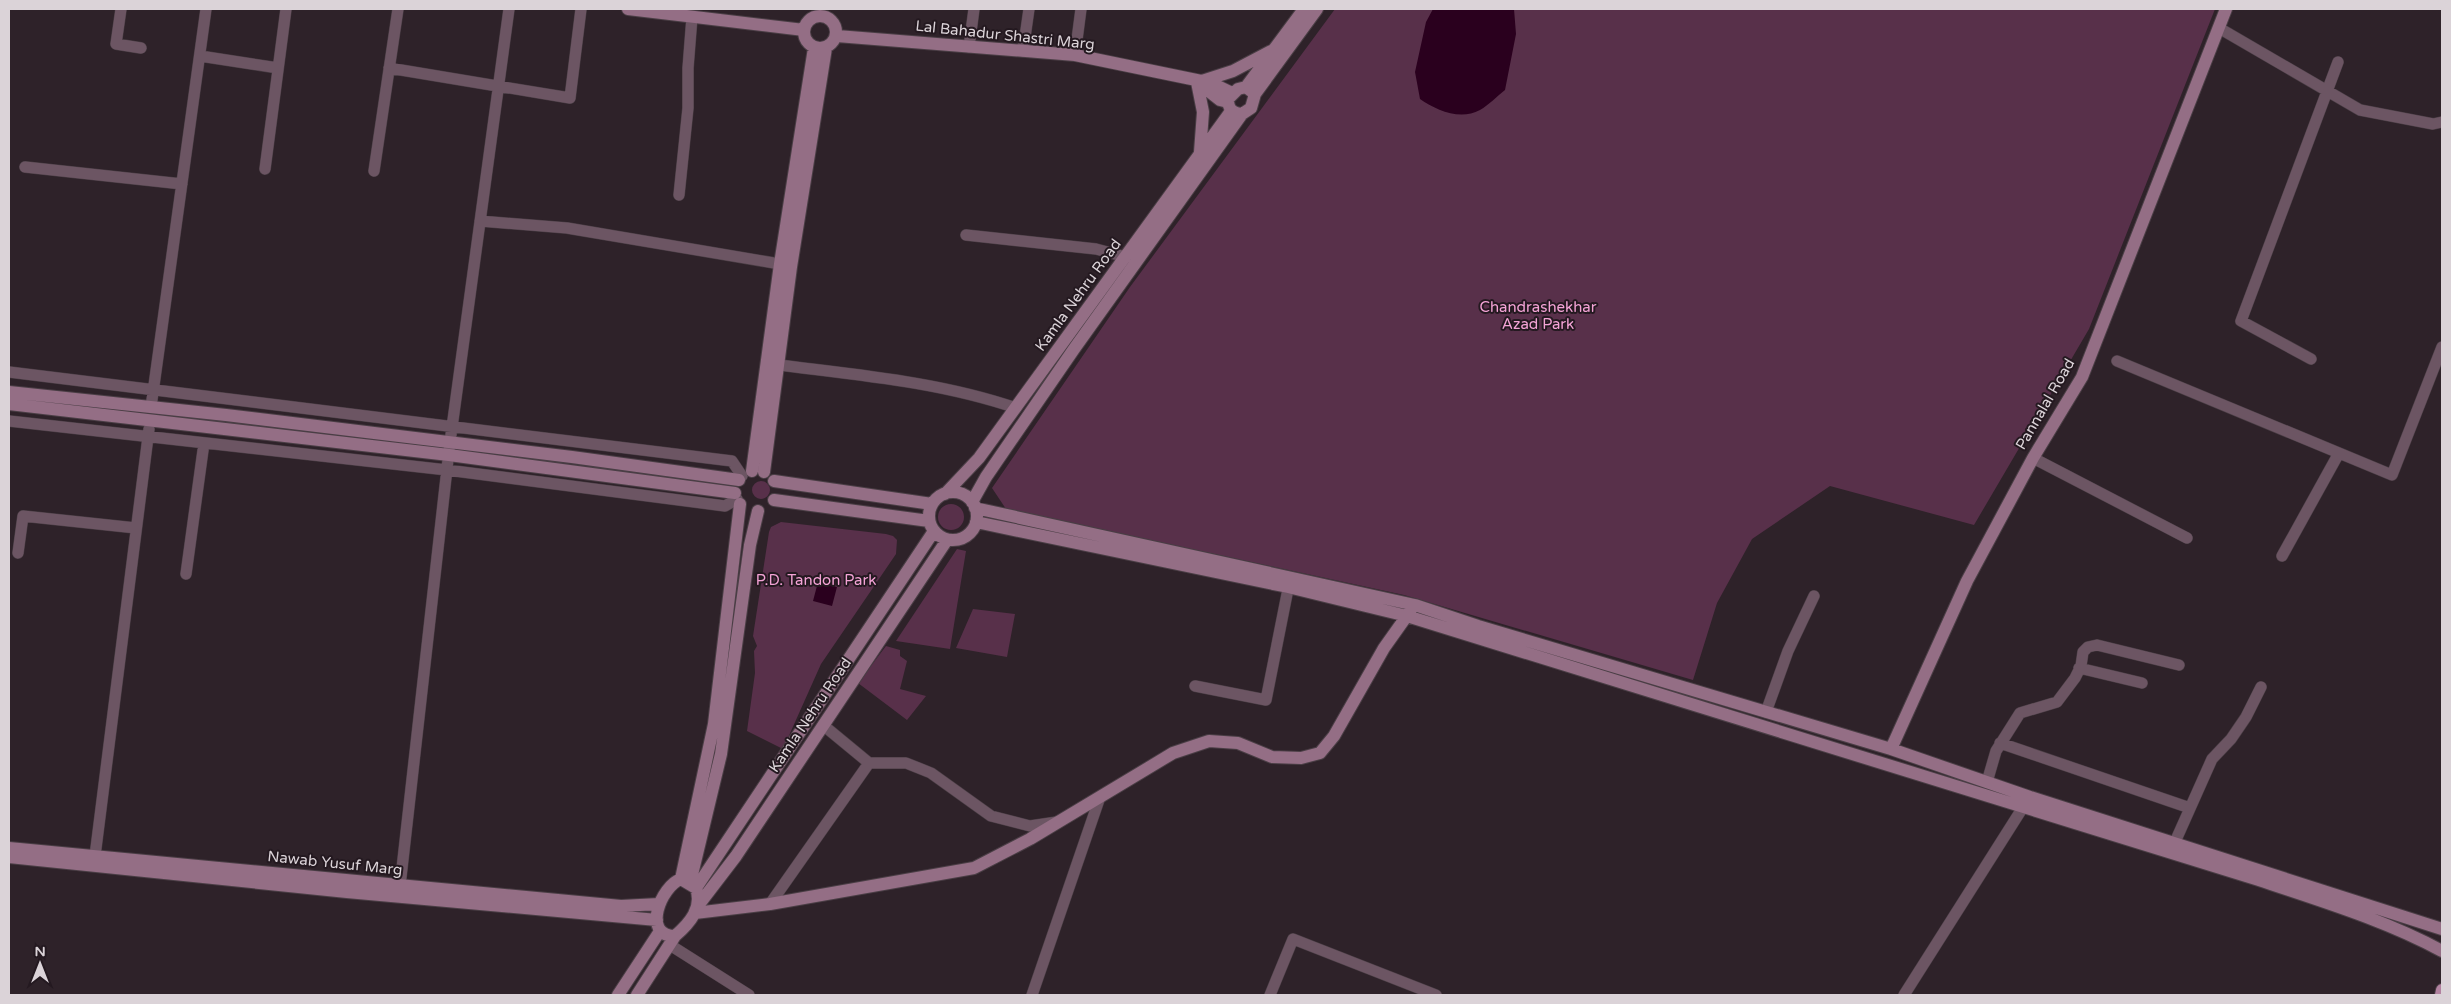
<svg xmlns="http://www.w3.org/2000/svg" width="2451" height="1004" font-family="'Varela Round',sans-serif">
	<rect width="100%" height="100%" fill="#2e2229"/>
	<path fill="#58304a" d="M 1335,9 L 2215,9 L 2089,329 L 1974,525 L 1830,486 L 1752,539 L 1717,603 L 1693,680 L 1404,595 L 1006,509 L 992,488 L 1130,287 Z
		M752 490a9 9 0 1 1 18 0a9 9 0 1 1-18 0Z
		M938 517a13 13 0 1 1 26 0a13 13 0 1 1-26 0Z
		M 781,522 L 886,534 L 893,536 L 897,540 L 896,554 L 821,664 L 783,749 L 747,731 L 755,673 L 754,651 L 757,646 L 753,636 L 769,532 L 771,527 Z
		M 957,549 L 966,551 L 950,649 L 896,641 Z
		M 973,609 L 1015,614 L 1007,657 L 956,648 Z
		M 886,646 L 900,650 L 900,656 L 907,661 L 900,689 L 926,696 L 907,720 L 858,683 Z"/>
	<path fill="#2a001e" d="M 1433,9 L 1514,9 L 1516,34 L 1505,90 C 1497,96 1489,105 1480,110 C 1460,121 1436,110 1420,99 L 1415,72 L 1426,22 Z
		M 818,582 L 837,587 L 832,606 L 813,601 Z"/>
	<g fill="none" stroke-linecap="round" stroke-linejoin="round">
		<defs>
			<path id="street" d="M 121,9 L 116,44 L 141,48
				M 2219,28 L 2360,110 L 2433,124 L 2442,122
				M 969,47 L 974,9
				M 1023,51 L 1029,9
				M 1075,55 L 1081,9
				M 200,56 L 278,68
				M 389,68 L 570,98 L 581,9
				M 25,167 L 182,184
				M 265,169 L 286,9
				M 374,171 L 398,9
				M 679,195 L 688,108 L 688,68 L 692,17
				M 480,221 L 567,228 L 780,264
				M 966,235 L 1096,249 L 1126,257
				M 2311,359 L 2241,321 L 2338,62
				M 2117,361 L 2392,475 L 2442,347
				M 779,365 C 858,375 940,382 1016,408
				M 9,372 L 732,461 L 742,476
				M 151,407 L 206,9
				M 9,421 L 447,470 L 725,506 L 737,499
				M 2033,458 L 2187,538
				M 18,553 L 23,516 L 136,528
				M 2282,556 L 2339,453
				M 186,574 L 204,443
				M 2079,668 L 2142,683
				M 1195,686 L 1266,700 L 1290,579
				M 1766,712 L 1788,651 L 1814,596
				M 2000,743 L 2190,808
				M 869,763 L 906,763 L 931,773 L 991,816 L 1030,826 L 1057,822
				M 1987,782 L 1996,751 L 2020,713 L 2057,702 L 2075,678 L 2081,666 L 2083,652 L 2088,647 L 2097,645 L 2179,665
				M 2175,842 L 2212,759 L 2231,739 L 2246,717 L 2261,687
				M 95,856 L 149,429
				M 400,886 L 450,442 L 509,9
				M 770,904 L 869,763 L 823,725
				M 670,945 L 749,995
				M 1032,995 L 1100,797
				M 1270,995 L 1293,939 L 1436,995
				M 1904,995 L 2027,801"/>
			<path id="secondary" d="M 628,9 L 804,30
				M804 32a16 16 0 1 1 32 0a16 16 0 1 1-32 0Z
				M 837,36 L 1075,55 L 1211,83 L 1232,93
				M 1202,81 L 1233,71 L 1271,51
				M 1197,82 L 1203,112 L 1200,152
				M 1197,82 L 1220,100 L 1228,102
				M 1246,87 L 1304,9
				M 1246,87 L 1255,94 L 1251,108 L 1242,114 C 1232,113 1228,109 1228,99 L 1238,89 Z
				M 1255,94 L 1317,9
				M 9,392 L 226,415 L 572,457 L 739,480
				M 9,404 L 449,455 L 735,493
				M 752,471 L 780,264 L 814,48
				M 764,472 L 791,267 L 826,48
				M 774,481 L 932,504
				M929 516a24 24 0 1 1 48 0a24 24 0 1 1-48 0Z
				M 945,494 L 979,458 L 1231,111
				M 774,500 L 929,521
				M 972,502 L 986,477 L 1074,349 L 1242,114
				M 975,508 L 1415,605 L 1478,626 L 1891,749 L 2030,797 L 2442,929
				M 976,522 L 1288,587 L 1407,616 L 2259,880 C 2321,901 2385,920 2442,951
				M 1891,749 L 1967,581 L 2033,458 L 2082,377 L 2226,9
				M 9,848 L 621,906 L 659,904
				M 9,857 L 347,892 L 657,920
				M 681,879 L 714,724 L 740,504
				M 681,879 L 696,888 C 703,908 690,923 675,936 C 641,936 661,886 681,879 Z
				M 690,883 L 721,754 L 750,545 L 758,511
				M 696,888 L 934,531
				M 697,907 L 736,856 L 947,540
				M 695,913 L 770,904 L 974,868 L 1030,839 L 1173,753 L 1209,741 L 1238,743 L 1272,757 L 1301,758 L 1320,753 L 1334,736 L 1384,648 L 1411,610
				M 618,995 L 660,931
				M 637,995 L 675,936"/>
			<path id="primary" d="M 2441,995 L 2442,990"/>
		</defs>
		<use href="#street" stroke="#4a3e45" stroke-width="12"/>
		<use href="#secondary" stroke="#4a3e45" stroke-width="14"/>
		<use href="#primary" stroke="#4a3e45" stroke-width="14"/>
		<use href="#street" stroke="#6c5563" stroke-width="11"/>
		<use href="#secondary" stroke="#946e85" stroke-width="12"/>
		<use href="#primary" stroke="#b282a0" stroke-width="12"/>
	</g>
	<g text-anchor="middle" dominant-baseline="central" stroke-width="4" stroke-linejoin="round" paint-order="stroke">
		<g font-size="15" fill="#dbd3d8" stroke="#241920">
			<text transform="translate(1005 35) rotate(6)">Lal Bahadur Shastri Marg</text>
			<text transform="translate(1078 295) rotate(-54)">Kamla Nehru Road</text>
			<text transform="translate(2045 404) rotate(-60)">Pannalal Road</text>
			<text transform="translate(810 715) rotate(-56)">Kamla Nehru Road</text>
			<text transform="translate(335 863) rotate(6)">Nawab Yusuf Marg</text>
		</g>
		<g font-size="15" fill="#f4a3d6" stroke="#241920">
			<text x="1538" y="307">Chandrashekhar<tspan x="1538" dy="17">Azad Park</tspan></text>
			<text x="816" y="580">P.D. Tandon Park</text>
		</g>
	</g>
	<rect width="2451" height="1004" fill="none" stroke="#dbd3d8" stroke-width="20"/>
	<g transform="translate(40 964)" stroke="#241920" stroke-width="4" paint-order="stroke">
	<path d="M0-4L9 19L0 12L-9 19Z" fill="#dbd3d8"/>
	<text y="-8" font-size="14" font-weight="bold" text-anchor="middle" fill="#dbd3d8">N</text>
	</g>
</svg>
